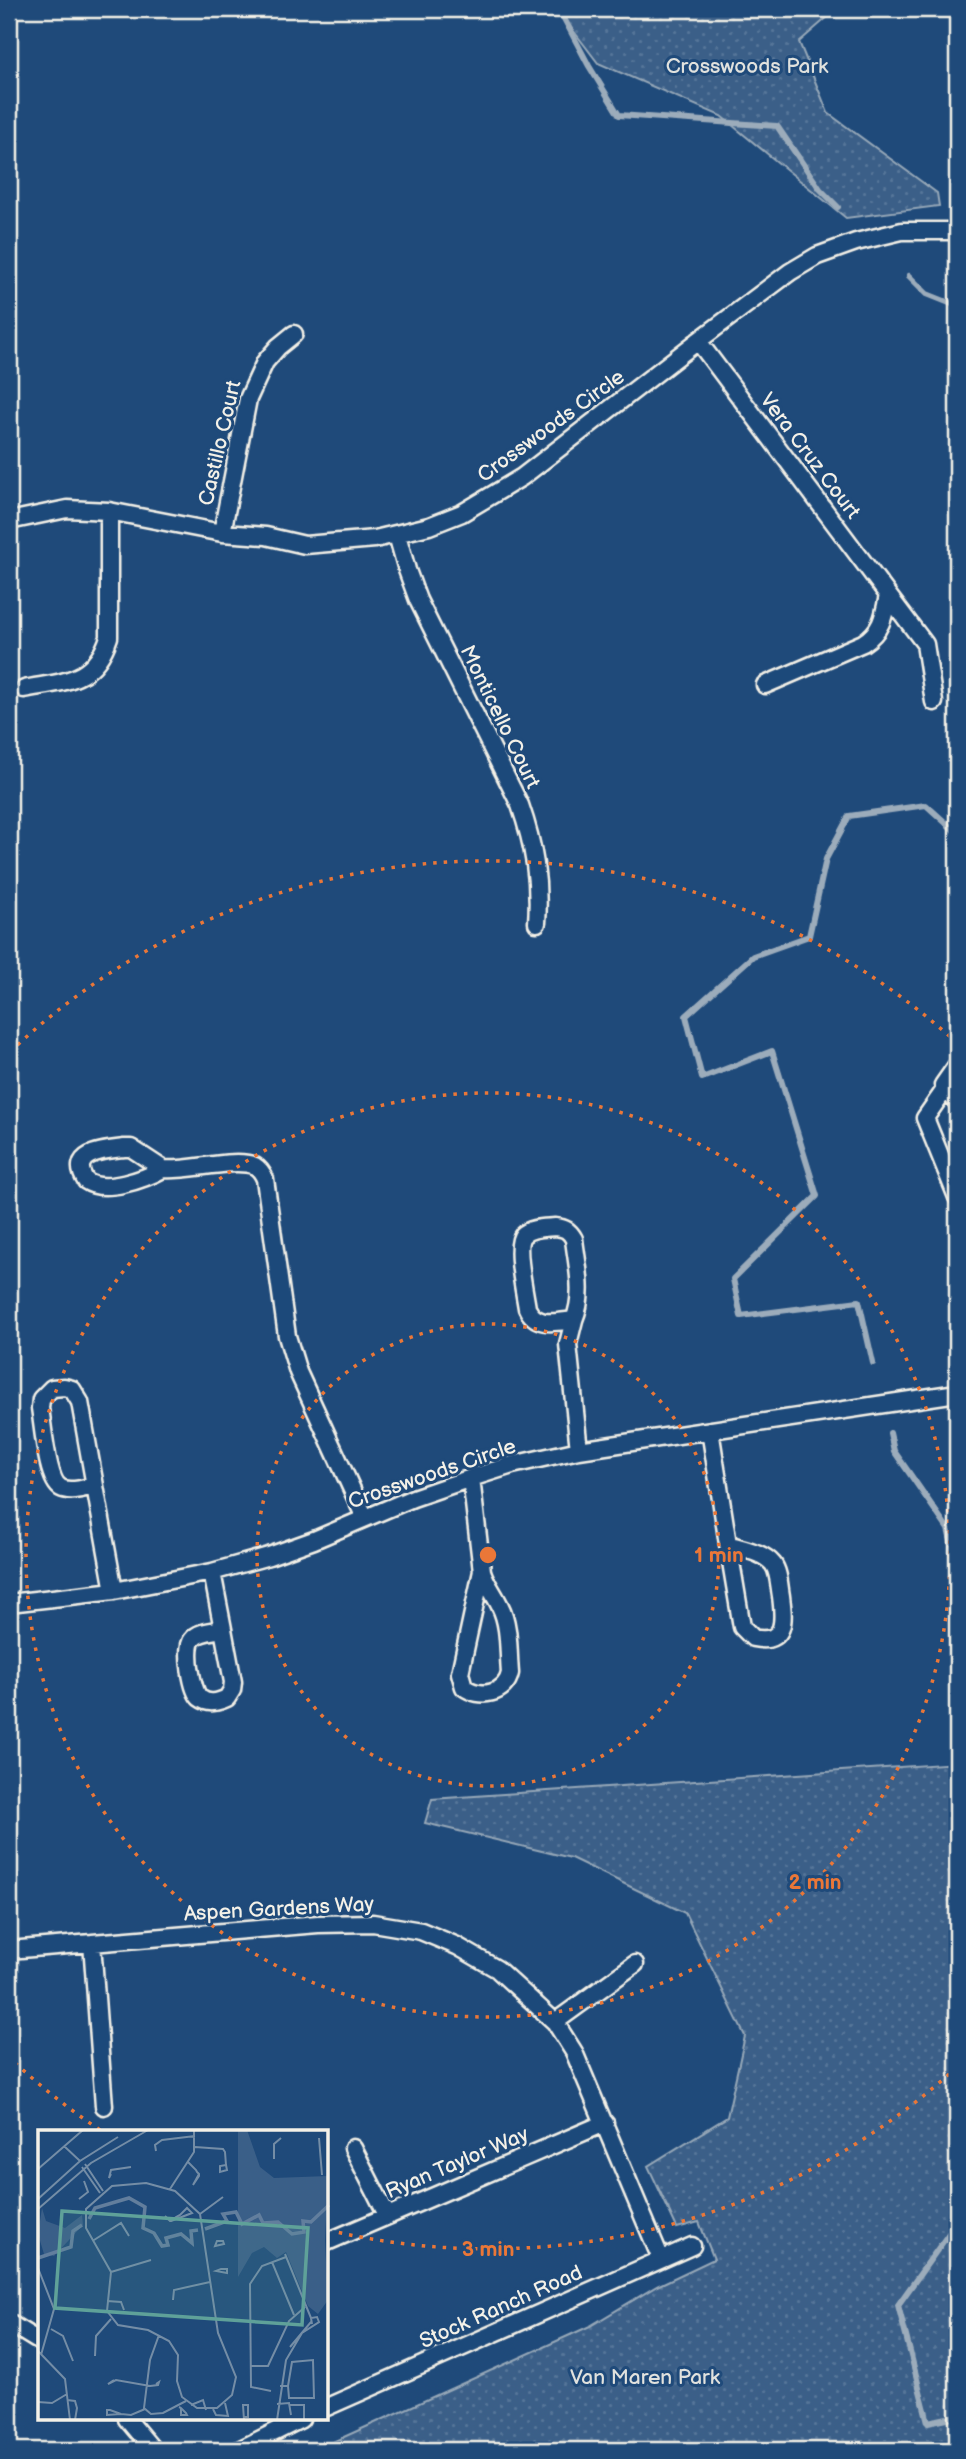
<svg xmlns="http://www.w3.org/2000/svg" width="966" height="2459" font-family="'Balsamiq Sans',sans-serif">
	<defs>
		<pattern id="park-dots" width="8" height="8" patternUnits="userSpaceOnUse" patternTransform="scale(1.75)"><rect width="8" height="8" fill="#3a5f88"/><path d="M2 2h.1M6 6h.1" fill="none" stroke="#577699" stroke-width="1.8" stroke-linecap="round"/></pattern>
	</defs>
	<rect width="100%" height="100%" fill="#1f4a7a"/>
	<filter id="ink" filterUnits="userSpaceOnUse"><feTurbulence type="fractalNoise" baseFrequency=".0143" numOctaves="2"/><feDisplacementMap in="SourceGraphic" scale="14" xChannelSelector="R" yChannelSelector="G"/><feConvolveMatrix kernelMatrix="1 2 1 2 8 2 1 2 1" color-interpolation-filters="sRGB"/></filter>
	<g filter="url(#ink)">
		<path fill="url(#park-dots)" stroke="#97a8b8" stroke-width="2" d="M 557,9 L 837,9 L 799,42 L 828,113 L 937,193 L 939,206 L 846,218 L 721,116 L 598,63 Z
			M 957,1763 L 957,2450 L 315,2450 L 590,2326 L 657,2286 L 714,2259 L 699,2222 L 677,2228 L 648,2166 L 727,2117 L 745,2036 L 685,1913 L 571,1858 L 425,1823 L 432,1799 Z"/>
		<g fill="none" stroke-linecap="round" stroke-linejoin="round">
			<path stroke="#9cacbb" stroke-width="6" d="M 559,9 L 589,66 L 619,115 L 777,126 L 820,189 L 838,207
				M 909,276 L 927,294 L 957,306
				M 873,1363 L 859,1301 L 741,1316 L 733,1279 L 817,1196 L 772,1051 L 702,1078 L 686,1016 L 753,956 L 809,936 L 826,859 L 849,816 L 926,805 L 957,833
				M 890,1433 L 894,1451 L 948,1529 L 957,1566
				M 957,2222 L 898,2305 L 928,2422 L 957,2416"/>
			<defs>
				<path id="street" d="M 698,341 L 888,595 C 884,616 882,631 863,643 L 765,685
					M 9,521 L 67,509 L 109,511 L 222,533 L 266,536 L 305,545 L 375,539 L 429,526 L 462,513 L 522,477 L 698,341 L 790,272 L 817,256 L 856,242 L 902,231 L 957,231
					M 222,533 L 248,399 L 265,362 L 278,347 L 294,334
					M 397,535 L 407,570 L 418,600 L 520,805 C 534,845 540,881 537,923
					M 888,595 L 925,644 L 934,702
					M 24,689 C 65,681 94,683 109,637 L 109,511
					M 957,1065 L 943,1085 L 946,1088 L 925,1118 L 957,1197
					M 946,1088 L 957,1102
					M 124,1148 L 131,1148 L 163,1169 C 145,1179 104,1194 86,1181 C 67,1152 106,1150 124,1148 Z
					M 163,1169 C 187,1172 235,1157 255,1166 C 260,1169 263,1174 265,1179 L 287,1336 L 298,1372 L 365,1518
					M 555,1227 C 565,1228 569,1230 574,1239 C 577,1266 585,1294 574,1320 C 556,1322 536,1328 527,1308 C 525,1294 514,1245 523,1235 C 531,1227 545,1228 555,1227 Z
					M 574,1320 L 568,1344 L 579,1450
					M 64,1387 L 72,1389 L 80,1402 L 95,1486 C 85,1488 70,1493 61,1488 C 47,1481 43,1425 40,1408 L 41,1399 L 52,1388 Z
					M 710,1430 L 728,1544
					M 471,1478 L 482,1571
					M 95,1486 L 114,1591
					M 728,1544 C 742,1549 763,1552 773,1564 C 779,1572 779,1585 781,1596 C 784,1619 787,1645 753,1638 L 742,1627 Z
					M 482,1571 C 486,1584 494,1593 500,1606 C 510,1625 508,1652 510,1673 C 506,1694 480,1699 464,1687 L 460,1673 Z
					M 212,1572 L 223,1629
					M 9,1603 L 114,1591 L 212,1572 L 269,1556 L 314,1540 L 413,1498 L 471,1478 L 512,1465 L 579,1450 L 957,1393
					M 223,1629 L 233,1682 L 232,1690 L 227,1698 C 218,1702 209,1705 200,1698 C 192,1691 185,1649 192,1640 C 198,1631 213,1631 223,1629 Z
					M 92,1943 L 104,2106
					M 9,1950 L 318,1924 L 373,1923 L 421,1931 L 457,1946 L 497,1969 L 555,2022 L 574,2052 L 661,2259
					M 555,2022 L 635,1964
					M 353,2148 L 387,2215
					M 327,2242 L 605,2123
					M 9,2323 L 40,2342
					M 327,2407 L 692,2246
					M 127,2419 L 153,2450
					M 239,2450 L 301,2419"/>
			</defs>
			<use href="#street" stroke="#f4f1e8" stroke-width="21"/>
			<use href="#street" stroke="#1f4a7a" stroke-width="16"/>
		</g>
	</g>
	<g fill="none" stroke="#ea7738" stroke-width="3.5" stroke-dasharray="3.5 7">
		<circle cx="488" cy="1555" r="231"/>
		<circle cx="488" cy="1555" r="462"/>
		<path d="M957 2067A694 694 0 0 1 332 2231M100 2130A694 694 0 0 1 10 2058M10 1052A694 694 0 0 1 957 1043"/>
	</g>
	<g text-anchor="middle" dominant-baseline="central" stroke-width="6" stroke-linejoin="round" paint-order="stroke">
		<g font-size="21" fill="#e1e2de" stroke="#1f4a7a">
			<text x="747" y="66">Crosswoods Park</text>
			<text x="645" y="2377">Van Maren Park</text>
		</g>
		<g font-size="21" fill="#f4f1e8" stroke="#1f4a7a">
			<text transform="translate(551 426) rotate(-36)">Crosswoods Circle</text>
			<text transform="translate(220 443) rotate(-77)">Castillo Court</text>
			<text transform="translate(810 456) rotate(53)">Vera Cruz Court</text>
			<text transform="translate(500 717) rotate(64)">Monticello Court</text>
			<text transform="translate(432 1474) rotate(-19)">Crosswoods Circle</text>
			<text transform="translate(279 1909) rotate(-3)">Aspen Gardens Way</text>
			<text transform="translate(457 2163) rotate(-23)">Ryan Taylor Way</text>
			<text transform="translate(501 2307) rotate(-24)">Stock Ranch Road</text>
		</g>
	</g>
	<g transform="translate(38 2130)">
		<rect width="290" height="290" fill="#1f4a7a"/>
		<path d="M 200,0 L 209,0 L 222,37 L 236,48 L 290,46 L 287,111 L 290,170 L 280,184 L 270,176 L 248,122 L 239,128 L 226,117 L 214,123 L 200,147 ZM 4,78 L 8,91 L 27,98 L 44,85 L 45,95 L 16,126 L 6,124 L 0,104 Z" fill="#3a5f88"/>
		<path fill="none" stroke="#627e9d" stroke-width="3.5" d="M 51,89 L 57,78 L 91,68 L 107,77 L 105,98 L 116,103 L 124,116 L 130,115 L 128,108 L 143,104 L 154,113 L 153,101 L 160,100M 167,99 L 189,91 L 185,84 L 198,82 L 204,94 L 221,85 L 225,93 L 240,92 L 254,104 L 266,102 L 265,91 L 273,92 L 291,75M 0,128 L 33,117 L 35,101 L 44,95"/>
		<path fill="none" stroke="#748da6" stroke-width="2" d="M 281,8 L 284,45M 26,16 L 42,31M 157,17 L 185,19 L 187,22 L 188,35 L 189,40 L 182,42 L 182,36 L 188,35M 118,21 L 117,15 L 124,10 L 157,6M 236,29 L 236,14 L 243,8M 150,32 L 158,40 L 159,42 L 161,44 L 161,46 L 155,55 L 161,44M 47,34 L 65,61M 44,37 L 62,63M 0,39 L 45,0M 73,44 L 71,48 L 73,40 L 93,37M 108,53 L 137,61 L 162,84 L 180,203 L 198,247 L 194,265 L 179,278 L 159,278 L 144,267 L 139,251 L 140,225 L 131,211 L 110,200 L 80,195 L 69,181 L 73,142 L 48,98 L 48,79 L 74,56 ZM 132,59 L 156,22 L 156,0M 0,69 L 42,31 L 80,7M 41,69 L 50,62 L 46,51M 0,79 L 53,33 L 110,0M 162,84 L 185,67M 127,86 L 132,91 L 133,91 L 138,87 L 142,85 L 149,78 L 154,83 L 133,91M 56,110 L 83,93 L 91,106M 185,111 L 186,114 L 177,116 L 179,111 ZM 247,124 L 273,188M 234,132 L 256,185M 0,138 L 16,179 L 3,225M 189,139 L 189,143 L 178,141 L 183,139 ZM 73,142 L 113,130M 135,170 L 136,160 L 172,152M 69,171 L 83,172 L 86,180M 13,199 L 25,206 L 35,231M 121,205 L 112,230 L 106,278 L 113,284 L 125,283 L 148,271M 252,217 L 273,192M 0,221 L 27,249 L 32,290M 57,226 L 58,206 L 73,189M 213,236 L 230,236 L 251,191 L 267,177M 76,250 L 70,254 L 78,250 L 112,256 L 120,255 L 121,252 L 118,254M 242,256 L 250,256 L 251,268 L 276,268 L 275,230 L 254,232 L 250,256M 233,261 L 213,257 L 212,154 L 224,136 L 248,127M 29,270 L 37,271 L 39,278 L 37,290M 0,272 L 14,273 L 29,264M 239,274 L 251,273 L 253,285M 153,275 L 165,270 L 168,280M 251,275 L 266,275 L 266,290M 141,277 L 143,278 L 148,283 L 149,285 L 143,285 L 143,278M 175,279 L 178,285 L 190,286 L 187,273M 69,280 L 72,280 L 83,284 L 69,285 ZM 83,284 L 93,285 L 107,279M 206,287 L 210,287 L 210,275 L 205,275 L 206,290M 239,290 L 248,230 L 264,203 L 281,192 L 279,187 L 273,188 L 274,194"/>
		<path fill="#5fa199" fill-opacity="0.15" stroke="#5fa199" stroke-width="3.5" d="M 24,81 L 270,98 L 264,195 L 17,178 Z"/>
		<rect width="290" height="290" fill="none" stroke="#f4f1e8" stroke-width="3.5"/>
	</g>
	<circle cx="488" cy="1555" r="10" fill="#ea7738" stroke="#1f4a7a" stroke-width="3.5"/>
	<g font-size="21" text-anchor="middle" font-weight="bold" fill="#ea7738" stroke="#1f4a7a" stroke-width="6" stroke-linejoin="round" paint-order="stroke">
		<text x="719" y="1562">1 min</text>
		<text x="815" y="1889">2 min</text>
		<text x="488" y="2256">3 min</text>
	</g>
	<rect width="966" height="2459" fill="none" stroke="#1f4a7a" stroke-width="35"/>
	<rect x="18" y="18" width="931" height="2424" fill="none" stroke="#f4f1e8" stroke-width="2.5" filter="url(#ink)"/>
</svg>
